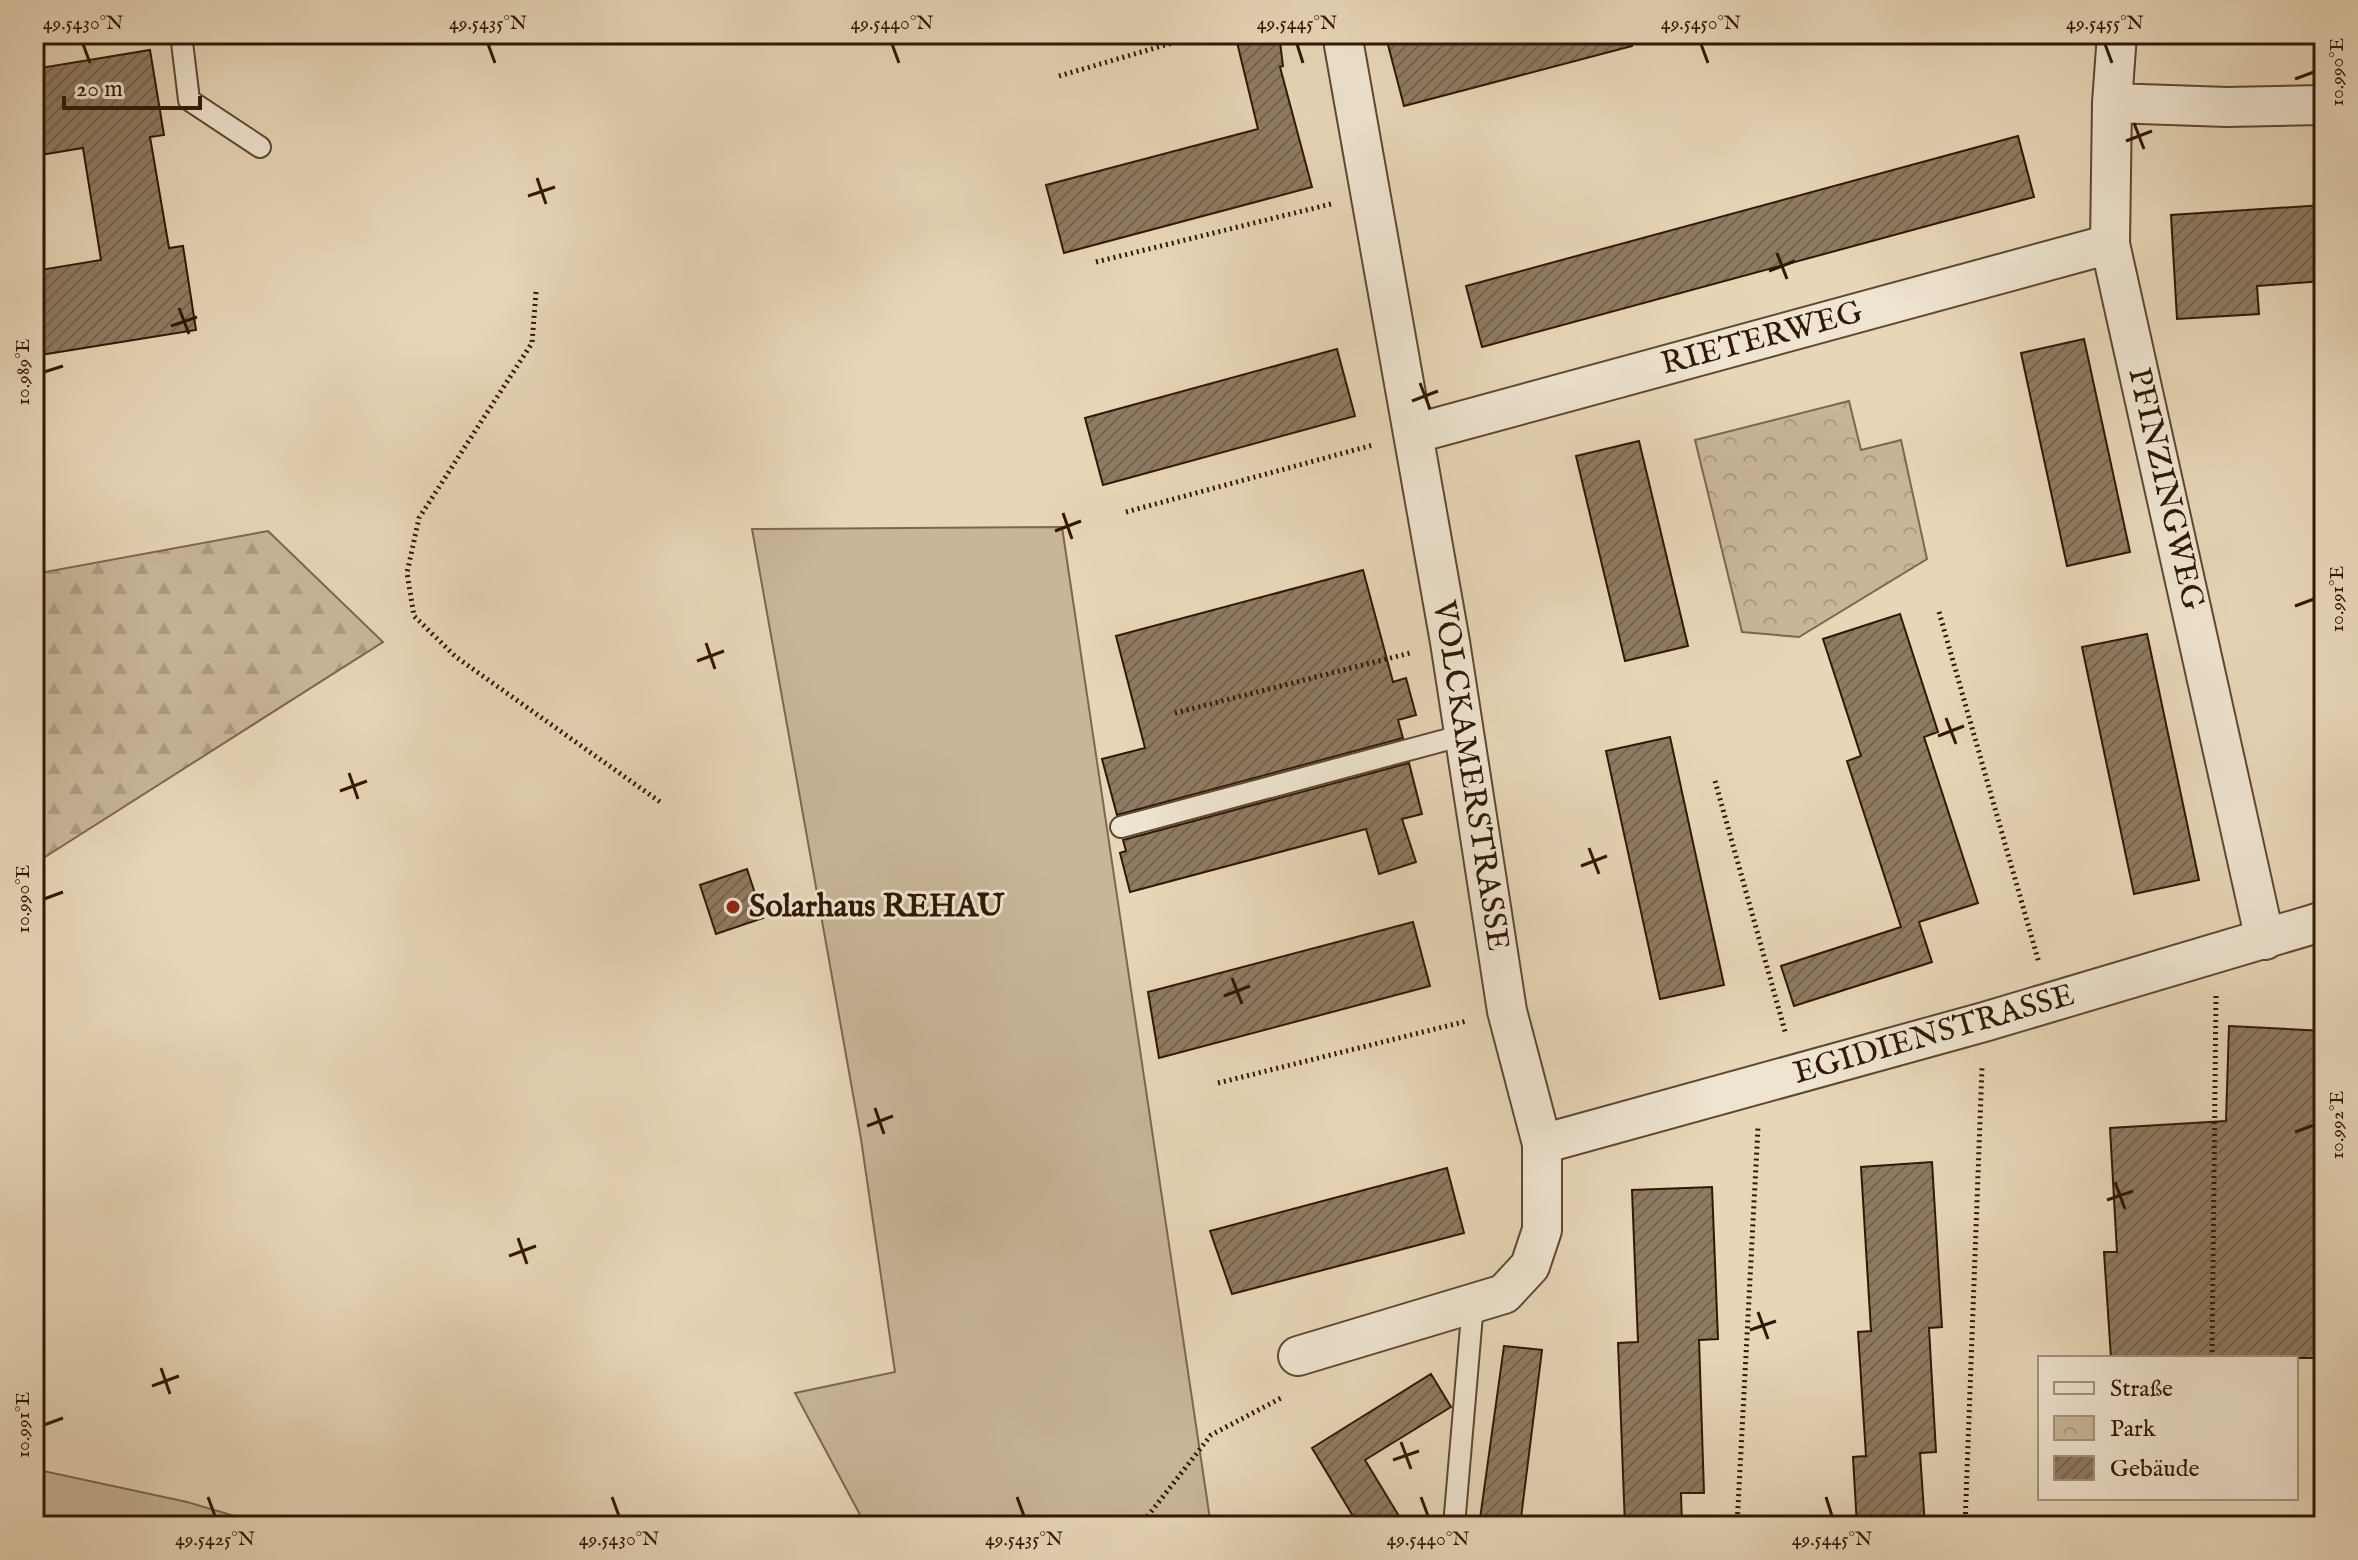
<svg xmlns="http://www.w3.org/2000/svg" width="2358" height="1560" font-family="'IM FELL English',serif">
	<defs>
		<pattern id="forest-firs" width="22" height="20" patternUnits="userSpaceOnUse" patternTransform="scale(2)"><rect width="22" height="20" fill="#c8b699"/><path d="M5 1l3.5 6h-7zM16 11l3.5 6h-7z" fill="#ac9c82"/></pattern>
		<pattern id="park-crowns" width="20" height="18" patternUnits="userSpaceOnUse" patternTransform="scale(2)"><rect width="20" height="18" fill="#c8b699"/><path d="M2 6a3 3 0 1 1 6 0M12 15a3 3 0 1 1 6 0" fill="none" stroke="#ac9c82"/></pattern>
		<pattern id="building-hatch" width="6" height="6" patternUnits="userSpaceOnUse" patternTransform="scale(2)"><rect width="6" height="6" fill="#8f7b62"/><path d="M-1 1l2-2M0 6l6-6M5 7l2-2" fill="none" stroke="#75644f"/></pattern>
	</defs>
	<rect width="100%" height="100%" fill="#e7d6b7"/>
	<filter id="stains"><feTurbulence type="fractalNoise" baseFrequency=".0025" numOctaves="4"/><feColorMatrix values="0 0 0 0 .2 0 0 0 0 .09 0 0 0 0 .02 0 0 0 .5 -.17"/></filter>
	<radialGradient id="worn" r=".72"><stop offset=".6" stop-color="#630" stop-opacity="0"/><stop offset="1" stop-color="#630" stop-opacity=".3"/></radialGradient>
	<path fill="#c8b699" stroke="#7c6750" stroke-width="2" d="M 1062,527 L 1211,1526 L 866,1526 L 795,1393 L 895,1372 L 861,1139 L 752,529 Z
		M 34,1469 L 187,1502 L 269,1526 L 34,1526 Z"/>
	<path fill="url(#forest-firs)" stroke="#7c6750" stroke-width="2" d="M 268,531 L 383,642 L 34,864 L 34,574 Z"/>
	<path fill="url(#park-crowns)" stroke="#7c6750" stroke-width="2" d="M 1849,401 L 1861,450 L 1901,440 L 1927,559 L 1799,637 L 1742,632 L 1695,440 Z"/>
	<path fill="url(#building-hatch)" stroke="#301806" stroke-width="2" d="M 1235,34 L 1279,34 L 1283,66 L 1280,67 L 1312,187 L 1064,253 L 1046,185 L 1258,129 Z
		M 1416,34 L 1630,34 L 1632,46 L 1404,106 L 1387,41 Z
		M 150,50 L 164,135 L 150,137 L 169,248 L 183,246 L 196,330 L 34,356 L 34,271 L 101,260 L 83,148 L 34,156 L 34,69 Z
		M 2018,136 L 2034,197 L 1482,347 L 1466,286 Z
		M 2324,205 L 2324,281 L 2257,286 L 2259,314 L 2177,319 L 2171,215 Z
		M 2084,339 L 2130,552 L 2067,566 L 2021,353 Z
		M 1337,349 L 1355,416 L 1103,485 L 1085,418 Z
		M 1639,441 L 1688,646 L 1625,661 L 1576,456 Z
		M 1363,570 L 1393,682 L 1406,678 L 1416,715 L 1398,720 L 1403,738 L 1117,815 L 1102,759 L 1145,748 L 1116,636 Z
		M 1900,614 L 1938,732 L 1924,737 L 1978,903 L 1919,922 L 1932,962 L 1794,1006 L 1781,966 L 1901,927 L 1847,761 L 1861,756 L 1823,639 Z
		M 2147,634 L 2199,880 L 2134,894 L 2082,647 Z
		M 1670,737 L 1724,985 L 1660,999 L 1606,751 Z
		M 1409,763 L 1422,814 L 1402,819 L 1416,862 L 1379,874 L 1366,829 L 1130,892 L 1120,853 L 1126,851 L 1123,840 Z
		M 747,869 L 763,918 L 716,934 L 700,885 Z
		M 1413,922 L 1430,986 L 1159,1058 L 1148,992 Z
		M 2229,1026 L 2324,1031 L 2324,1358 L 2111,1358 L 2104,1252 L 2117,1252 L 2110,1128 L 2226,1121 Z
		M 1932,1162 L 1942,1327 L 1929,1328 L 1936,1452 L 1920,1453 L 1925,1526 L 1857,1526 L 1853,1457 L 1866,1456 L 1858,1332 L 1871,1331 L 1861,1167 Z
		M 1447,1168 L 1464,1233 L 1232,1294 L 1210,1231 Z
		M 1712,1187 L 1718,1339 L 1699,1340 L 1704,1493 L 1681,1493 L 1682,1526 L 1625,1526 L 1618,1343 L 1638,1342 L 1632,1190 Z
		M 1504,1346 L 1542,1350 L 1520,1526 L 1479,1526 Z
		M 1431,1374 L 1451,1407 L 1365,1460 L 1405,1526 L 1359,1526 L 1312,1448 Z"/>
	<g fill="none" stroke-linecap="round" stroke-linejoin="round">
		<defs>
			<path id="service" d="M 181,34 L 189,100 L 260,147
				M 1121,827 L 1464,735
				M 1454,1526 L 1473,1303"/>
			<path id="minor" d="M 2117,34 L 2112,103 L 2110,244 L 2265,940
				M 2112,103 L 2227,107 L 2324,105
				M 1413,434 L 2110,244
				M 1542,1144 L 1984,1022 L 2324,921
				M 1298,1356 L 1504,1294 L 1530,1266 L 1542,1230 L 1542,1144 L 1507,1011 L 1450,642 L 1342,34"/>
		</defs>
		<use href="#service" stroke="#5e4832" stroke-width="24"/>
		<use href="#minor" stroke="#5e4832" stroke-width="42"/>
		<path stroke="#301806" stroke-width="5" stroke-dasharray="2 4" stroke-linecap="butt" d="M 1059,76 L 1203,34
			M 1096,262 L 1331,204
			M 536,292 L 532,343 L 419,518 L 407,573 L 414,616 L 456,657 L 663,804
			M 1126,512 L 1373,445
			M 1939,612 L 2039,963
			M 1175,713 L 1410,653
			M 1715,781 L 1786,1035
			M 1218,1083 L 1467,1021
			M 2212,1358 L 2216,995
			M 1140,1526 L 1211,1435 L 1283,1397
			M 1737,1526 L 1758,1127
			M 1965,1526 L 1982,1067"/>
		<use href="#service" stroke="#efe4d0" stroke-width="20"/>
		<use href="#minor" stroke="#efe4d0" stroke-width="38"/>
	</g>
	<path fill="none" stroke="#301806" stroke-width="3" d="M 83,44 L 90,63M 488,44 L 495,63M 892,44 L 899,63M 1297,44 L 1303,63M 1701,44 L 1708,63M 2105,44 L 2112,63M 2295,79 L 2314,72M 2134,123 L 2144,149M 2126,141 L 2152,131M 537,178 L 546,204M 528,196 L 555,187M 1777,253 L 1787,279M 1769,271 L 1795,261M 179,308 L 189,334M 171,326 L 197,317M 44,372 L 63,366M 1420,383 L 1430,409M 1412,401 L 1438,391M 1063,513 L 1072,539M 1055,531 L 1081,521M 2295,606 L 2314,599M 706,643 L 715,669M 697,661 L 724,651M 1946,718 L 1956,744M 1938,736 L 1964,726M 349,773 L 358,799M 340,791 L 367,781M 1589,848 L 1599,874M 1581,866 L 1607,856M 44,899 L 63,892M 1232,978 L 1242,1004M 1224,996 L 1250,986M 875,1108 L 884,1134M 867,1126 L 893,1116M 2295,1132 L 2314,1125M 2115,1182 L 2125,1209M 2107,1200 L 2133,1191M 518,1238 L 527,1264M 509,1256 L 536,1246M 1758,1312 L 1768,1339M 1750,1330 L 1776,1321M 161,1368 L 170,1394M 152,1386 L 179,1376M 44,1425 L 63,1418M 1401,1442 L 1411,1469M 1393,1460 L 1419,1451M 208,1497 L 215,1516M 612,1497 L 619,1516M 1017,1497 L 1024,1516M 1421,1497 L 1428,1516M 1826,1497 L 1832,1516"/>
	<circle fill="#8f2418" stroke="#efe4d0" stroke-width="3" cx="733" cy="907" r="8"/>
	<g text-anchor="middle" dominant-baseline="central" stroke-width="6" stroke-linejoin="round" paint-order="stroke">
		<g font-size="32" fill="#301806" stroke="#efe4d0">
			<text transform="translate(1762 339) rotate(-15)">RIETERWEG</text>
			<text transform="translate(2165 489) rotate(77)">PFINZINGWEG</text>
			<text transform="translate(1470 776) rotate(81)">VOLCKAMERSTRASSE</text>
			<text transform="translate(1934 1035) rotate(-16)">EGIDIENSTRASSE</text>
		</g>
		<g font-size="32" font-weight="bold" fill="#301806" stroke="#efe4d0" text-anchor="start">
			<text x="749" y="907">Solarhaus REHAU</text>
		</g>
	</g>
	<rect width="2358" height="1560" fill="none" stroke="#e7d6b7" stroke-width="88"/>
	<rect x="2038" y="1356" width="260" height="144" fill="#efe4d0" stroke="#a3927f" stroke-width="2"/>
	<rect x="2054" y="1382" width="40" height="12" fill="#efe4d0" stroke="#a3927f" stroke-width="2"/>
	<text x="2110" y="1396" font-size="24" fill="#301806">Straße</text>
	<rect x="2054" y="1416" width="40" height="24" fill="url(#park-crowns)" stroke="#a3927f" stroke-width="2"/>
	<text x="2110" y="1436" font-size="24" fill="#301806">Park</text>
	<rect x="2054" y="1456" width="40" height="24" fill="url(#building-hatch)" stroke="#a3927f" stroke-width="2"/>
	<text x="2110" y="1476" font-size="24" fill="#301806">Gebäude</text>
	<path d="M64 96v12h136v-12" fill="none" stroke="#301806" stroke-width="4"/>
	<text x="76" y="96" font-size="24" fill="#301806" stroke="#efe4d0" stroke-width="6" paint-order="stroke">20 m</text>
	<rect x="44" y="44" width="2270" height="1472" fill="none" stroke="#301806" stroke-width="3"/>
	<g font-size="20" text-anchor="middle" fill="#301806">
		<text x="83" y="29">49.5430°N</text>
		<text x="488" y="29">49.5435°N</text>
		<text x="892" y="29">49.5440°N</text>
		<text x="1297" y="29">49.5445°N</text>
		<text x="1701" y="29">49.5450°N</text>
		<text x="2105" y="29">49.5455°N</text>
		<text transform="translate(2336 72) rotate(-90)" y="7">10.990°E</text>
		<text transform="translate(22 372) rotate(-90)" y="7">10.989°E</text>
		<text transform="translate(2336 599) rotate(-90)" y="7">10.991°E</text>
		<text transform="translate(22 899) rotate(-90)" y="7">10.990°E</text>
		<text transform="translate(2336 1125) rotate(-90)" y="7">10.992°E</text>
		<text transform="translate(22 1425) rotate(-90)" y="7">10.991°E</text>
		<text x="215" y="1545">49.5425°N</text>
		<text x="619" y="1545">49.5430°N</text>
		<text x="1024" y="1545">49.5435°N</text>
		<text x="1428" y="1545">49.5440°N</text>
		<text x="1832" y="1545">49.5445°N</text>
	</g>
	<rect width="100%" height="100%" filter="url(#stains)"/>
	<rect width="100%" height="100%" fill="url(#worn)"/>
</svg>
